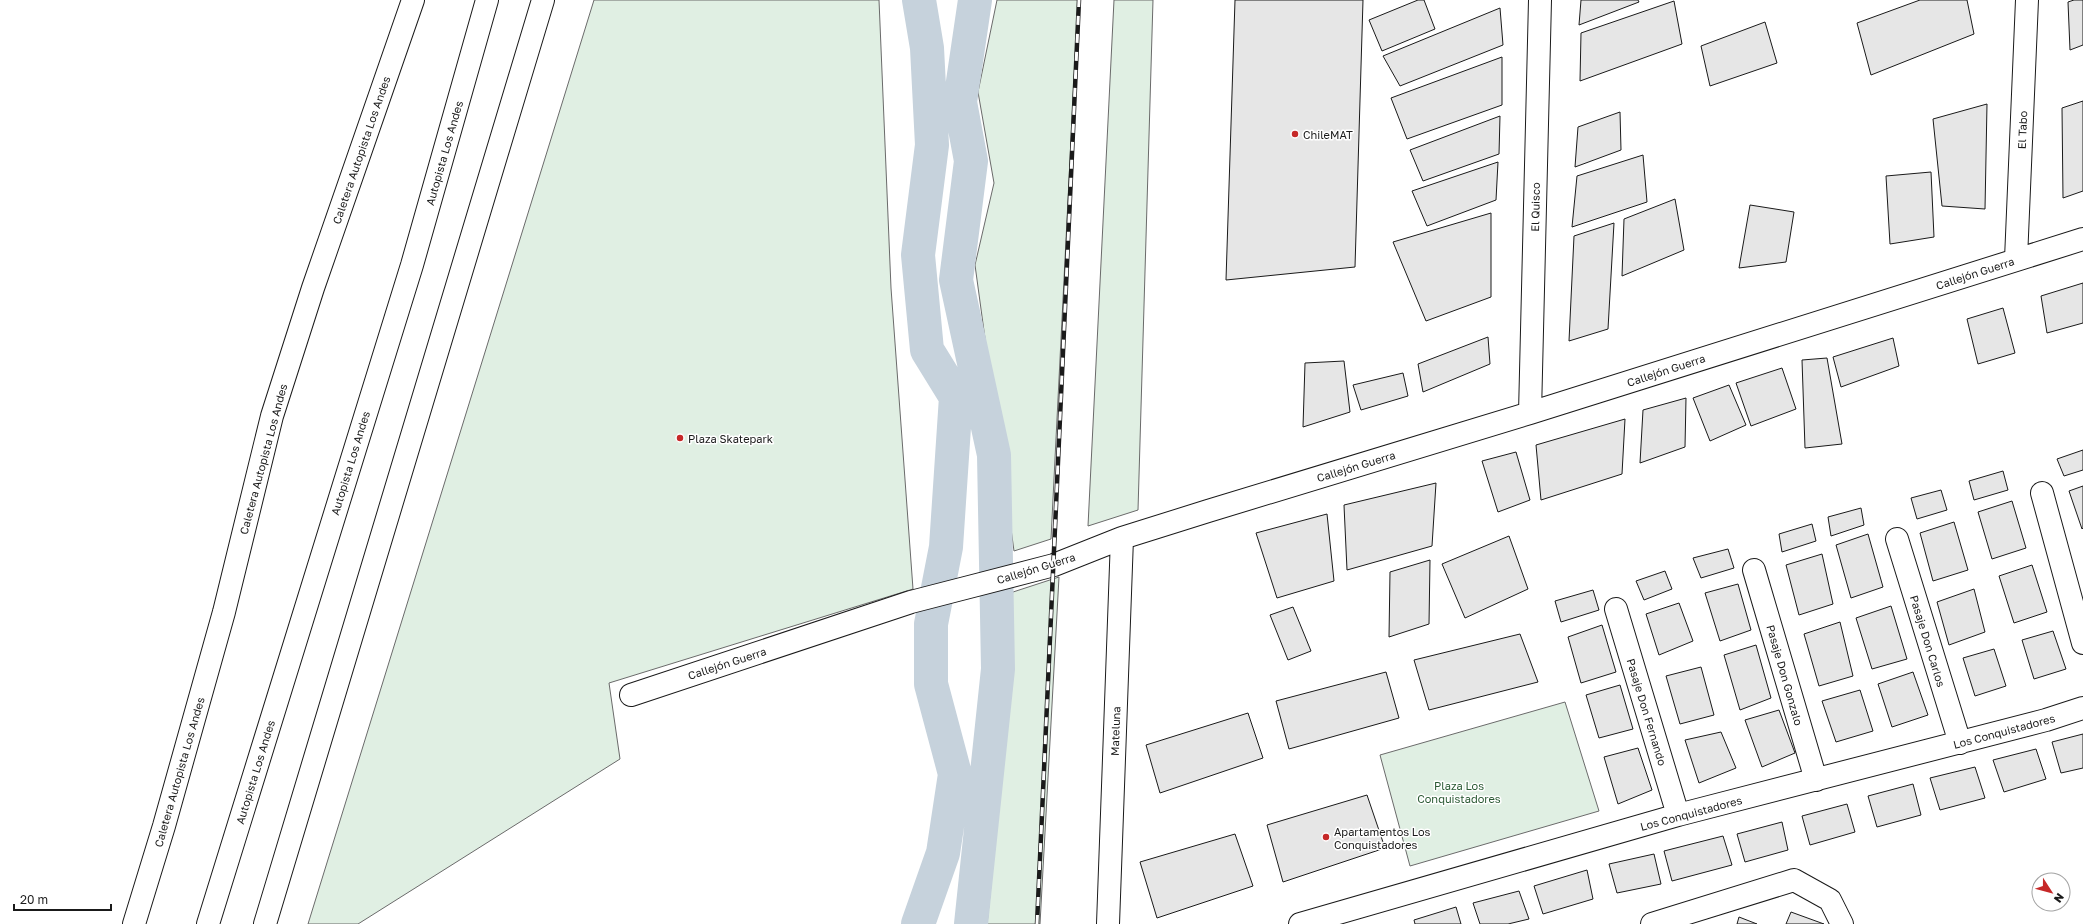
<svg xmlns="http://www.w3.org/2000/svg" width="2083" height="924" font-family="'Golos Text',sans-serif">
	<rect width="100%" height="100%" fill="#fff"/>
	<path fill="#e0efe3" stroke="#6a6a6a" d="M 594,0 L 879,0 L 891,288 L 913,589 L 609,683 L 620,759 L 358,924 L 308,924 Z
		M 997,0 L 1078,0 L 1051,539 L 1014,551 L 975,265 L 994,183 L 978,92 Z
		M 1114,0 L 1153,0 L 1138,510 L 1088,526 Z
		M 1059,577 L 1040,924 L 987,924 L 1012,676 L 1010,593 Z
		M 1565,702 L 1599,811 L 1410,866 L 1380,755 Z"/>
	<g fill="none" stroke-linecap="round" stroke-linejoin="round">
		<path stroke="#c6d2dc" stroke-width="34" d="M 918,924 L 943,853 L 955,774 L 931,684 L 931,624 L 946,547 L 956,397 L 927,350 L 918,255 L 932,145 L 927,48 L 919,0
			M 971,924 L 998,669 L 994,455 L 956,280 L 971,161 L 960,102 L 975,0"/>
	</g>
	<path fill="#e6e6e6" stroke="#1a1a1a" d="M 1235,0 L 1363,0 L 1355,267 L 1226,280 Z
		M 1418,0 L 1424,0 L 1435,29 L 1382,51 L 1369,20 Z
		M 1581,0 L 1638,0 L 1639,2 L 1579,25 Z
		M 1920,0 L 1967,0 L 1974,34 L 1871,75 L 1857,23 Z
		M 2074,0 L 2083,0 L 2083,45 L 2070,50 L 2068,2 Z
		M 1674,1 L 1682,44 L 1580,81 L 1581,33 Z
		M 1500,8 L 1503,45 L 1400,86 L 1383,56 Z
		M 1765,22 L 1777,63 L 1710,86 L 1701,46 Z
		M 1502,57 L 1502,105 L 1407,139 L 1391,98 Z
		M 2083,101 L 2083,191 L 2063,198 L 2062,108 Z
		M 1987,104 L 1985,209 L 1942,206 L 1933,119 Z
		M 1620,112 L 1621,150 L 1575,167 L 1578,127 Z
		M 1500,116 L 1499,154 L 1423,181 L 1410,150 Z
		M 1643,155 L 1647,202 L 1572,227 L 1577,176 Z
		M 1498,162 L 1496,200 L 1427,226 L 1412,191 Z
		M 1931,172 L 1934,237 L 1890,244 L 1886,176 Z
		M 1675,199 L 1684,250 L 1622,276 L 1624,219 Z
		M 1750,205 L 1794,212 L 1786,262 L 1739,268 Z
		M 1491,213 L 1491,297 L 1426,321 L 1393,242 Z
		M 1614,223 L 1608,329 L 1569,341 L 1574,236 Z
		M 2083,283 L 2083,323 L 2047,333 L 2041,296 Z
		M 2003,308 L 2015,353 L 1978,364 L 1967,319 Z
		M 1488,337 L 1490,364 L 1423,392 L 1418,364 Z
		M 1893,338 L 1899,366 L 1841,387 L 1833,357 Z
		M 1827,358 L 1842,444 L 1805,448 L 1802,360 Z
		M 1344,361 L 1350,412 L 1303,427 L 1305,363 Z
		M 1782,368 L 1796,409 L 1751,426 L 1736,383 Z
		M 1403,373 L 1408,396 L 1361,410 L 1353,385 Z
		M 1729,385 L 1746,425 L 1710,441 L 1693,398 Z
		M 1686,398 L 1685,447 L 1640,463 L 1643,410 Z
		M 1625,419 L 1622,474 L 1541,500 L 1536,445 Z
		M 2083,450 L 2083,470 L 2064,476 L 2057,459 Z
		M 1516,452 L 1530,500 L 1498,512 L 1482,461 Z
		M 2003,471 L 2008,490 L 1974,500 L 1969,481 Z
		M 1436,483 L 1432,546 L 1347,570 L 1344,505 Z
		M 2083,486 L 2083,528 L 2082,529 L 2069,491 Z
		M 1941,490 L 1947,510 L 1917,519 L 1911,498 Z
		M 2012,501 L 2026,548 L 1992,559 L 1978,512 Z
		M 1861,508 L 1864,525 L 1831,536 L 1828,517 Z
		M 1327,514 L 1334,581 L 1277,598 L 1256,533 Z
		M 1954,522 L 1968,570 L 1933,581 L 1920,533 Z
		M 1812,524 L 1816,541 L 1782,552 L 1779,534 Z
		M 1868,534 L 1883,587 L 1851,598 L 1836,545 Z
		M 1509,536 L 1528,589 L 1465,618 L 1442,564 Z
		M 1728,549 L 1734,568 L 1701,578 L 1693,558 Z
		M 1822,554 L 1833,604 L 1799,615 L 1786,565 Z
		M 1430,560 L 1429,624 L 1389,637 L 1390,572 Z
		M 2032,565 L 2047,612 L 2014,623 L 1999,576 Z
		M 1665,571 L 1672,589 L 1644,600 L 1636,581 Z
		M 1738,584 L 1751,630 L 1720,641 L 1705,593 Z
		M 1974,589 L 1985,632 L 1949,645 L 1937,602 Z
		M 1593,590 L 1599,610 L 1561,622 L 1555,601 Z
		M 1679,603 L 1693,641 L 1659,655 L 1646,614 Z
		M 1891,606 L 1907,659 L 1872,669 L 1856,618 Z
		M 1293,607 L 1311,651 L 1288,660 L 1270,615 Z
		M 1840,622 L 1853,676 L 1819,686 L 1804,634 Z
		M 1602,625 L 1616,672 L 1581,683 L 1568,637 Z
		M 2053,631 L 2066,669 L 2034,679 L 2022,640 Z
		M 1520,634 L 1538,682 L 1429,710 L 1414,660 Z
		M 1756,645 L 1771,698 L 1740,710 L 1724,655 Z
		M 1994,649 L 2006,686 L 1975,696 L 1963,658 Z
		M 1701,667 L 1714,715 L 1680,724 L 1666,676 Z
		M 1386,672 L 1399,718 L 1289,749 L 1276,701 Z
		M 1913,672 L 1928,715 L 1892,727 L 1878,684 Z
		M 1620,685 L 1633,729 L 1599,738 L 1586,695 Z
		M 1860,690 L 1873,731 L 1836,742 L 1822,701 Z
		M 1779,710 L 1795,753 L 1762,767 L 1745,720 Z
		M 1248,713 L 1263,758 L 1160,793 L 1146,745 Z
		M 1721,732 L 1736,768 L 1699,783 L 1685,740 Z
		M 2083,734 L 2083,768 L 2061,773 L 2052,742 Z
		M 1638,748 L 1652,790 L 1618,804 L 1604,757 Z
		M 2036,749 L 2046,779 L 2004,792 L 1993,760 Z
		M 1975,767 L 1985,798 L 1940,810 L 1930,778 Z
		M 1913,784 L 1921,815 L 1877,827 L 1868,796 Z
		M 1367,795 L 1385,848 L 1283,882 L 1267,825 Z
		M 1847,804 L 1855,832 L 1810,845 L 1802,816 Z
		M 1782,822 L 1788,850 L 1745,862 L 1737,834 Z
		M 1235,834 L 1253,886 L 1157,918 L 1140,862 Z
		M 1723,836 L 1732,865 L 1672,881 L 1664,851 Z
		M 1654,854 L 1661,884 L 1617,893 L 1609,864 Z
		M 1587,870 L 1593,899 L 1543,914 L 1534,886 Z
		M 1519,891 L 1529,919 L 1508,924 L 1480,924 L 1473,903 Z
		M 1456,907 L 1461,924 L 1415,924 L 1414,920 Z
		M 1791,912 L 1824,924 L 1786,924 Z
		M 1739,917 L 1757,924 L 1737,924 Z"/>
	<g fill="none" stroke-linecap="round" stroke-linejoin="round">
		<defs>
			<path id="minor" d="M 2016,259 L 2027,0
				M 1530,413 L 1540,0
				M 2042,493 L 2083,643
				M 1897,539 L 1960,743
				M 1754,570 L 1816,780
				M 1616,609 L 1678,815
				M 631,695 L 911,602 L 1054,565 L 1122,538 L 1208,511 L 1530,413 L 2083,239
				M 134,924 L 164,826 L 224,612 L 272,416 L 313,288 L 413,0
				M 1108,924 L 1122,538
				M 1300,924 L 1678,815 L 2046,720 L 2083,708
				M 1652,924 L 1794,880 L 1830,900 L 1842,924"/>
			<path id="highway" d="M 208,924 L 412,265 L 487,0
				M 265,924 L 543,0"/>
		</defs>
		<use href="#minor" stroke="#1a1a1a" stroke-width="24"/>
		<use href="#highway" stroke="#1a1a1a" stroke-width="24"/>
		<use href="#minor" stroke="#fff" stroke-width="22"/>
		<use href="#highway" stroke="#fff" stroke-width="22"/>
		<defs>
			<path id="rail" d="M 1037,924 L 1079,0"/>
		</defs>
		<use href="#rail" stroke="#1a1a1a" stroke-width="4.5"/>
		<use href="#rail" stroke="#fff" stroke-width="3" stroke-dasharray="9" stroke-linecap="butt"/>
	</g>
	<g fill="#c62828" stroke="#fff" stroke-width="1.5">
		<circle cx="1295" cy="134" r="4"/>
		<circle cx="680" cy="438" r="4"/>
		<circle cx="1326" cy="837" r="4"/>
	</g>
	<g text-anchor="middle" dominant-baseline="central" stroke-width="3" stroke-linejoin="round" paint-order="stroke">
		<g font-size="11" fill="#1a1a1a" stroke="#fff">
			<text transform="translate(2022 130) rotate(-88)">El Tabo</text>
			<text transform="translate(361 150) rotate(-71)">Caletera Autopista Los Andes</text>
			<text transform="translate(444 153) rotate(-74)">Autopista Los Andes</text>
			<text transform="translate(1535 207) rotate(-89)">El Quisco</text>
			<text transform="translate(1975 273) rotate(-18)">Callejón Guerra</text>
			<text transform="translate(1666 370) rotate(-18)">Callejón Guerra</text>
			<text transform="translate(263 459) rotate(-75)">Caletera Autopista Los Andes</text>
			<text transform="translate(350 463) rotate(-73)">Autopista Los Andes</text>
			<text transform="translate(1356 466) rotate(-17)">Callejón Guerra</text>
			<text transform="translate(1036 568) rotate(-17)">Callejón Guerra</text>
			<text transform="translate(1928 641) rotate(73)">Pasaje Don Carlos</text>
			<text transform="translate(727 663) rotate(-18)">Callejón Guerra</text>
			<text transform="translate(1785 675) rotate(74)">Pasaje Don Gonzalo</text>
			<text transform="translate(1647 712) rotate(73)">Pasaje Don Fernando</text>
			<text transform="translate(1115 731) rotate(-88)">Mateluna</text>
			<text transform="translate(2004 731) rotate(-15)">Los Conquistadores</text>
			<text transform="translate(179 772) rotate(-74)">Caletera Autopista Los Andes</text>
			<text transform="translate(255 772) rotate(-73)">Autopista Los Andes</text>
			<text transform="translate(1691 813) rotate(-15)">Los Conquistadores</text>
		</g>
		<g font-size="11" fill="#1a1a1a" stroke="#fff" text-anchor="start">
			<text x="1303" y="134">ChileMAT</text>
			<text x="688" y="438">Plaza Skatepark</text>
			<text x="1334" y="831">Apartamentos Los<tspan x="1334" dy="13">Conquistadores</tspan></text>
		</g>
		<g font-size="11" fill="#2b5a34" stroke="#fff">
			<text x="1459" y="785">Plaza Los<tspan x="1459" dy="13">Conquistadores</tspan></text>
		</g>
	</g>
	<g transform="translate(2051 892) rotate(126)"><circle r="19" fill="#ffffff" stroke="#a3a3a3"/>
	<path d="M0-3L7 15L0 10L-7 15Z" fill="#c62828"/>
	<text y="-6" font-size="11" font-weight="bold" text-anchor="middle" fill="#1a1a1a">N</text>
	</g>
	<path d="M14 904v6h97v-6" fill="none" stroke="#1a1a1a" stroke-width="2"/>
	<text x="20" y="904" font-size="12" fill="#1a1a1a" stroke="#ffffff" stroke-width="3" paint-order="stroke">20 m</text>
</svg>
